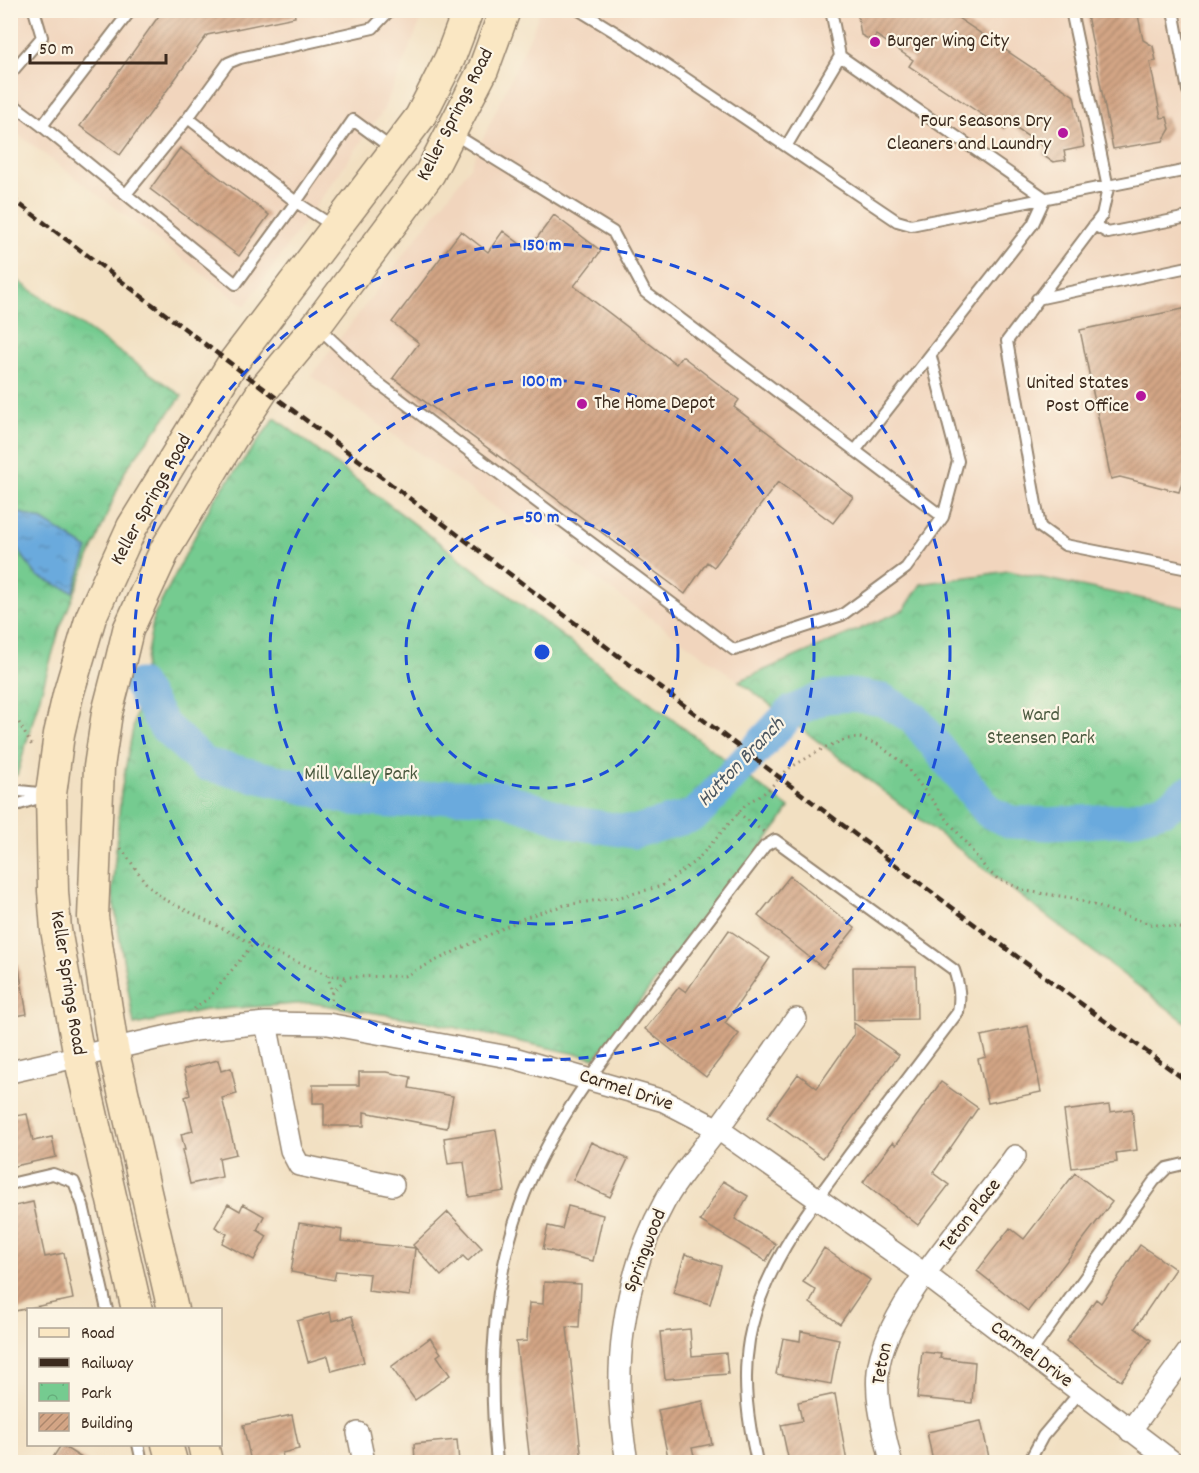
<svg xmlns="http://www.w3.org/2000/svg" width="1199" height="1473" font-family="Dekko,sans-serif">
	<defs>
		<pattern id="park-crowns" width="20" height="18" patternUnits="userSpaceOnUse" patternTransform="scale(1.5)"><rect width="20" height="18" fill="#75cb90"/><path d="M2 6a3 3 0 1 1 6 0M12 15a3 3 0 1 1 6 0" fill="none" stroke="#66ae7c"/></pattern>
		<pattern id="water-ripples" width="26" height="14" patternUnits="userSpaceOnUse" patternTransform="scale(1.5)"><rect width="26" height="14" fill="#6baadd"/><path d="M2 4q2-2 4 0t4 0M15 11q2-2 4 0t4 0" fill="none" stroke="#598bb3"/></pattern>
		<pattern id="building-hatch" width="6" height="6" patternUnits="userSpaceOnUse" patternTransform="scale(1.5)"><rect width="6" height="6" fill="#d3a585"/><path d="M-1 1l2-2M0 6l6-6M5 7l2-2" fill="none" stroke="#ac876c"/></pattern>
	</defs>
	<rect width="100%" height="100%" fill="#fcf5e5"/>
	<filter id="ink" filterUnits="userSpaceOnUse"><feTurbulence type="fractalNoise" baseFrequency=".0167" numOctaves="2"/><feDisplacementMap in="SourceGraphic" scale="12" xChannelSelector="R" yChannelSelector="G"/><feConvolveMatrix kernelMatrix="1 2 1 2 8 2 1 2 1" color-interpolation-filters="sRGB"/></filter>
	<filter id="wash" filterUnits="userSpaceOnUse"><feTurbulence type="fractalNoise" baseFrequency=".008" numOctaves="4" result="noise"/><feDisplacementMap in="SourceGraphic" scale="24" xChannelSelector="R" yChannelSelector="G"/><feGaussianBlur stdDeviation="1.35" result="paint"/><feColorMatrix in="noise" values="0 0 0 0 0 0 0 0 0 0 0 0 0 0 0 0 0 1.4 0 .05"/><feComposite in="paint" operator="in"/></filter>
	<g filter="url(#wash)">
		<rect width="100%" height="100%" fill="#f2e0c2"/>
		<path fill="#f1d5bd" d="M 10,11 L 425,11 L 383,111 L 245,306 L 11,129 Z
			M 539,11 L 1188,11 L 1188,608 L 1008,571 L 904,610 L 739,681 L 311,376 L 469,169 L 534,28 Z"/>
		<path fill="url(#park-crowns)" stroke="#587a57" stroke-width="1.5" d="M 10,275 L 182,396 L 126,469 L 60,628 L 17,775 L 10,775 Z
			M 275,418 L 789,808 L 779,824 L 595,1058 L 420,1020 L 311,1003 L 205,1010 L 134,1025 L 112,892 L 121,792 L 154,616 L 213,501 Z
			M 1008,571 L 1188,608 L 1188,1024 L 739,681 L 904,610 L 921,584 Z"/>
		<path fill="url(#water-ripples)" stroke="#536a7e" stroke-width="1.5" d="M 11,510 L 43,520 L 88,549 L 73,592 L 37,576 L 11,540 Z"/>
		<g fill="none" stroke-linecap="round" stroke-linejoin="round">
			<path stroke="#6baadd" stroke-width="33" d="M 139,685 L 164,726 L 205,764 L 352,799 L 394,802 L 451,796 L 500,797 L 575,823 L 633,832 L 692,816 L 700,810 L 791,712 L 825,697 L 851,695 L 883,700 L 914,718 L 989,812 L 1011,822 L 1050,824 L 1129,819 L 1166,808 L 1188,792"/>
		</g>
		<g id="blocks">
			<path fill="url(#building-hatch)" d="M 163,10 L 294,10 L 295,17 L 207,35 L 120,155 L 80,126 Z
				M 857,10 L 946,10 L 1074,96 L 1084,147 L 1064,151 L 1066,160 L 1053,162 L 1042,155 L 1046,148 L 1009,124 L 1005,130 L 909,66 L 913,60 L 876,35 L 872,41 L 861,35 Z
				M 1086,10 L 1137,10 L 1143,40 L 1153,46 L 1156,61 L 1150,62 L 1161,118 L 1167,117 L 1170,129 L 1163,141 L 1113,149 Z
				M 180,148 L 269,215 L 239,256 L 150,189 Z
				M 554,215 L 601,251 L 574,286 L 676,364 L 682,356 L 739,400 L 734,407 L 853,497 L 833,523 L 778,482 L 714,567 L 707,562 L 685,594 L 393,378 L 419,343 L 392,322 L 461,231 L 488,252 L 503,231 L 528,250 Z
				M 1188,308 L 1188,462 L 1179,492 L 1120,477 L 1111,479 L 1080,330 Z
				M 790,876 L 855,928 L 823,968 L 758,916 Z
				M 729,930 L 770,958 L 725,1023 L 739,1034 L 706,1077 L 645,1029 L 679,987 L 686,992 Z
				M 18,964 L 27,1014 L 10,1017 L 10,965 Z
				M 853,967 L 916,967 L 917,1019 L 854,1020 Z
				M 854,1023 L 899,1055 L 823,1158 L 767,1117 L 798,1074 L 817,1088 L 854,1035 Z
				M 1028,1026 L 1041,1092 L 988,1103 L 978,1059 L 986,1057 L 981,1036 Z
				M 218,1060 L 221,1071 L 231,1068 L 237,1094 L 222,1098 L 236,1154 L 219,1158 L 222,1177 L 190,1184 L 182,1150 L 185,1150 L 181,1134 L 193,1131 L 185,1097 L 190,1095 L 184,1069 Z
				M 359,1072 L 387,1072 L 411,1077 L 409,1088 L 453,1096 L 447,1128 L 364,1112 L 364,1126 L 324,1126 L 324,1103 L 313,1103 L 313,1085 L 359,1085 Z
				M 941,1082 L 978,1108 L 933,1173 L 949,1185 L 918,1225 L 863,1182 L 893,1142 L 896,1145 Z
				M 1109,1105 L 1110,1112 L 1132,1109 L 1137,1150 L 1116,1153 L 1117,1162 L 1072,1168 L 1064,1111 Z
				M 27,1114 L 33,1141 L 52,1137 L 56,1157 L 10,1167 L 10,1117 Z
				M 496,1130 L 505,1191 L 469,1197 L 464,1162 L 448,1164 L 444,1138 Z
				M 591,1142 L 628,1159 L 610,1197 L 573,1180 Z
				M 1075,1173 L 1112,1202 L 1028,1311 L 977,1271 L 1010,1228 L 1024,1239 Z
				M 723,1181 L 748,1196 L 735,1219 L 776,1244 L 766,1261 L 700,1221 Z
				M 33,1202 L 45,1257 L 64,1253 L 73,1299 L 15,1311 L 10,1290 L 10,1207 Z
				M 228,1204 L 240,1211 L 243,1204 L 264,1216 L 257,1230 L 267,1236 L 254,1260 L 222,1243 L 227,1234 L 215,1227 Z
				M 568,1206 L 603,1215 L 593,1261 L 543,1249 L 548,1226 L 562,1229 Z
				M 448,1212 L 482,1248 L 468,1261 L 463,1256 L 441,1276 L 413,1245 Z
				M 299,1223 L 342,1230 L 341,1241 L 415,1248 L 410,1296 L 368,1291 L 370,1274 L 336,1271 L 334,1280 L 291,1272 Z
				M 1140,1245 L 1175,1269 L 1135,1328 L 1151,1340 L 1121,1381 L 1066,1341 L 1096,1299 L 1101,1303 Z
				M 824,1248 L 870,1280 L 840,1324 L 810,1303 L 816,1290 L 803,1282 Z
				M 685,1254 L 721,1266 L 710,1304 L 673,1293 Z
				M 544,1282 L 581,1284 L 579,1328 L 567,1327 L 582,1461 L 530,1462 L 516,1342 L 527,1341 L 529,1303 L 543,1304 Z
				M 330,1312 L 332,1321 L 352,1316 L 364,1362 L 332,1371 L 328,1356 L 308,1362 L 297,1321 Z
				M 690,1329 L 692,1356 L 726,1353 L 728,1374 L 665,1379 L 660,1332 Z
				M 801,1331 L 839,1339 L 831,1384 L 776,1374 L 783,1338 L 800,1341 Z
				M 430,1338 L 441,1353 L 437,1356 L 450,1375 L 415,1400 L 391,1367 Z
				M 922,1352 L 941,1354 L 940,1358 L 975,1362 L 972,1403 L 917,1398 Z
				M 835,1394 L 847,1462 L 789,1462 L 781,1425 L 802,1421 L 798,1402 Z
				M 703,1401 L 712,1444 L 692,1448 L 696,1462 L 669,1462 L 658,1410 Z
				M 292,1415 L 299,1449 L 282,1453 L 284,1462 L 251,1462 L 243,1425 Z
				M 981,1421 L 990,1462 L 933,1462 L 927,1432 Z
				M 457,1440 L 459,1462 L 415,1462 L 414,1444 Z
				M 61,1445 L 88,1462 L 50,1462 Z"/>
		</g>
	</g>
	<g filter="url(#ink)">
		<use href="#blocks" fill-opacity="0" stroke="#968570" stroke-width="1.5"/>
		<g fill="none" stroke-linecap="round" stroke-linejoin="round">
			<defs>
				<path id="service" d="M 131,10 L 42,126 L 236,284 L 296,202 L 333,226
					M 579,10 L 636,45 L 897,221 L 911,225 L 1188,170
					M 831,10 L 840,56
					M 1071,10 L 1108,188 L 1102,215 L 1007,341 L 1040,527 L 1065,545 L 1188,569
					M 1173,10 L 1188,91
					M 10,74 L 42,37 L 34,10
					M 10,102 L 42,126
					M 188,118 L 296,202 L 353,120 L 394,150
					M 454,134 L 613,232 L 645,292 L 943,517
					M 787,145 L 840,56 L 1045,198 L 1033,224 L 855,451
					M 126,194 L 188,118 L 228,63 L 240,58 L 373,28 L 390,10
					M 1094,225 L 1108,233 L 1188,217
					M 1037,299 L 1188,267
					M 319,328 L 373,379 L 734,650 L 842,615 L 906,568 L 943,517 L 958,461 L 931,357
					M 10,790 L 48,794
					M 10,807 L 48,795
					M 10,1184 L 53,1174 L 74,1182 L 83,1205 L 107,1310
					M 1030,1354 L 1154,1181 L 1167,1168 L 1188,1163
					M 138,1444 L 142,1462
					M 497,1462 C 488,1376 491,1289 520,1206 C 547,1131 598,1065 646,1002 C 686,950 725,898 765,846 L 775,840 L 954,970 C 959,985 961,996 958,1012 C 926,1054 894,1097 861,1139 C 816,1200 762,1264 749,1340 C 742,1382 748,1422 757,1462
					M 1029,1462 L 1043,1436 L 1080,1392"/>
				<path id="minor" d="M 266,1023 L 291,1150 L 299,1165 L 393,1185
					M 10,1072 L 195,1030 L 266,1023 L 328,1024 L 514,1058 L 664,1101 L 718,1129 L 926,1275 L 1173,1462
					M 1130,1431 L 1188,1352
					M 358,1433 L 364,1462
					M 627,1462 C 611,1374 621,1281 665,1201 C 680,1174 701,1152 719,1127 C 745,1092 770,1055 796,1019
					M 891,1462 C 885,1433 875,1402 878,1372 C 883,1308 978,1211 1015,1156"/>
				<path id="secondary" d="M 137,1310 L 79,1056 L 56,930 L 53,891 L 51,794 L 59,734 L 68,695 L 91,617 L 132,527 L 232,364 L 420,117 L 450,58 L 468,10
					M 173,1310 L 113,1048 L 93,917 L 99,767 L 107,713 L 121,659 L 128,630 L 165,550 L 232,438 L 264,389 L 316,326 L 430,173 L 483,70 L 505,10
					M 167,1444 L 172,1462
					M 203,1444 L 207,1462"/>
			</defs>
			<use href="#service" stroke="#968570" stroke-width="14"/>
			<use href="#minor" stroke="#968570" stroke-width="24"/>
			<use href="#secondary" stroke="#968570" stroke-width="33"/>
			<path stroke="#968570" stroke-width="3" stroke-dasharray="1.5 4.5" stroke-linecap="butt" d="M 10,707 L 32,746
				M 738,813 L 764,832
				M 121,848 L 145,882 L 162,898 L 253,944 L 328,975 L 347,977 L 404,976 L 526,917 L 565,905 L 620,897 L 662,886 L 698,859 L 746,804 L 767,791 L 788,769 L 826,747 L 847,739 L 860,738 L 877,744 L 903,763 L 987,870 L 998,879 L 1026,891 L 1073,898 L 1150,924 L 1188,929
				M 328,975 L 332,993 L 331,1005
				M 332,993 L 347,977
				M 194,1009 L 210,997 L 253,944"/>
			<use href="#service" stroke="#fff" stroke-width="10"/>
			<use href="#minor" stroke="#fff" stroke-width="21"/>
			<use href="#secondary" stroke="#fae7c3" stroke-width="30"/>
			<path stroke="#3b2a1e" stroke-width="4.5" stroke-dasharray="9 4.5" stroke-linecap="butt" d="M 10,197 L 1019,958 L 1188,1082"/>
		</g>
	</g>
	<g fill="none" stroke="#1d4ed8" stroke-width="3" stroke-dasharray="10 8">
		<circle cx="542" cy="652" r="136"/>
		<circle cx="542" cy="652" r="272"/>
		<circle cx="542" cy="652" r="408"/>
	</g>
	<g fill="#b5179e" stroke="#fcf5e5" stroke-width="2">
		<circle cx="875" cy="42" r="6"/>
		<circle cx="1063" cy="133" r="6"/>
		<circle cx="1141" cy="396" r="6"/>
		<circle cx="582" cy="404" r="6"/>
	</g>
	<g text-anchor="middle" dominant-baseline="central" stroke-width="4.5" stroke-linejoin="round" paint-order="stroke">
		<g font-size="20" fill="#3b2a1e" stroke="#fcf5e5" text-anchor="start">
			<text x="887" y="42">Burger Wing City</text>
			<text x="1051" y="122" text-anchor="end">Four Seasons Dry<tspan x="1051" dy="23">Cleaners and Laundry</tspan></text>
			<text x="1129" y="384" text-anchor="end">United States<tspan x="1129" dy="23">Post Office</tspan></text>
			<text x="594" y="404">The Home Depot</text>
		</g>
		<g font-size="20" fill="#3b2a1e" stroke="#fcf5e5">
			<text transform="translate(456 115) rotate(-63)">Keller Springs Road</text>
			<text transform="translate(152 500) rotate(-61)">Keller Springs Road</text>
			<text transform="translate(67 983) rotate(81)">Keller Springs Road</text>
			<text transform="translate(626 1091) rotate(18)">Carmel Drive</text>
			<text transform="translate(971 1216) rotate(-52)">Teton Place</text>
			<text transform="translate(646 1251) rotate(-69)">Springwood</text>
			<text transform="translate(1031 1355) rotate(37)">Carmel Drive</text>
			<text transform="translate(883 1364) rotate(-79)">Teton</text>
		</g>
		<g font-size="20" fill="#4c5a40" stroke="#fcf5e5">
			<text x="1041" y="716">Ward<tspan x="1041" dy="23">Steensen Park</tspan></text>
			<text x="361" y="775">Mill Valley Park</text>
		</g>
		<g font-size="21" font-style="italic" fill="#4c5761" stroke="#fcf5e5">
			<text transform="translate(742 763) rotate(-46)">Hutton Branch</text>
		</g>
	</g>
	<circle cx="542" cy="652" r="9" fill="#1d4ed8" stroke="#fcf5e5" stroke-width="3"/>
	<g font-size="18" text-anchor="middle" font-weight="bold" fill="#1d4ed8" stroke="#fcf5e5" stroke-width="4.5" stroke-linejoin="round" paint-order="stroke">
		<text x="542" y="250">150 m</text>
		<text x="542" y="386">100 m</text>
		<text x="542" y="522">50 m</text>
	</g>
	<rect width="1199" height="1473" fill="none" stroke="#fcf5e5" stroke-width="36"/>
	<rect x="27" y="1308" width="195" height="138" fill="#fcf5e5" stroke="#afa495" stroke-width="1.5"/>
	<rect x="39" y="1328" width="30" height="9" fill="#fae7c3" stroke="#afa495" stroke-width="1.5"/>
	<text x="81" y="1338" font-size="18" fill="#3b2a1e">Road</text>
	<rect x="39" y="1358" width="30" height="9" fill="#3b2a1e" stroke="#afa495" stroke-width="1.5"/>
	<text x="81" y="1368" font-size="18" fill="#3b2a1e">Railway</text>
	<rect x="39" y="1383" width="30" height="18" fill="url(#park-crowns)" stroke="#afa495" stroke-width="1.5"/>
	<text x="81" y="1398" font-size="18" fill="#3b2a1e">Park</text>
	<rect x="39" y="1413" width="30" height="18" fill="url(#building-hatch)" stroke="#afa495" stroke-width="1.5"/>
	<text x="81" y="1428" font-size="18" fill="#3b2a1e">Building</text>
	<path d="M30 54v9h136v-9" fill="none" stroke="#3b2a1e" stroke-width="3"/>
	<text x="39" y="54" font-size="18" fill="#3b2a1e" stroke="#fcf5e5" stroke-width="4.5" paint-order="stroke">50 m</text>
</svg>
